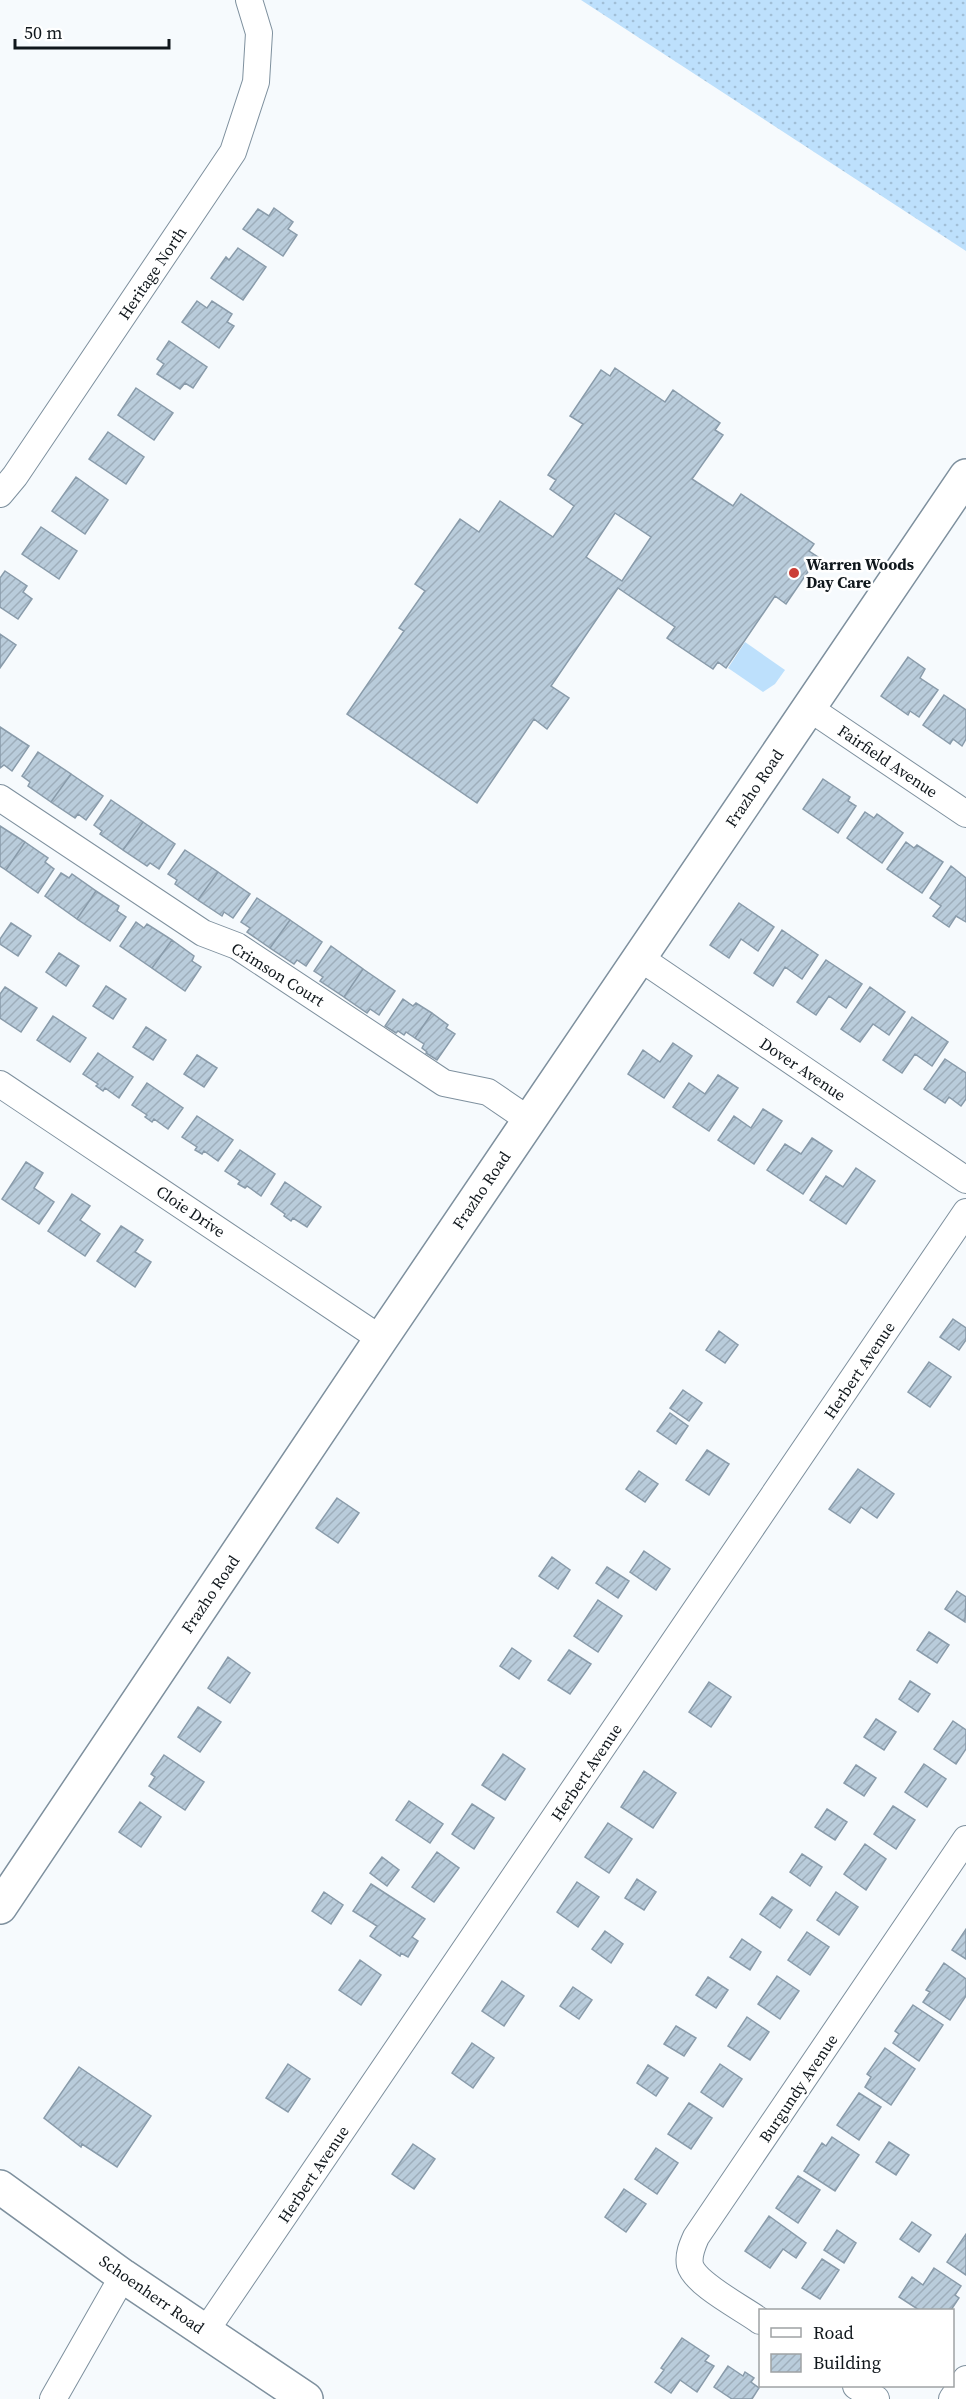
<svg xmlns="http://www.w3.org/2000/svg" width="966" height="2399" font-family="'Source Serif 4',serif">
	<defs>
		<pattern id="grass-dots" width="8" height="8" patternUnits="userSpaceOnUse" patternTransform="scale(1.5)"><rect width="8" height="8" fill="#bde0fc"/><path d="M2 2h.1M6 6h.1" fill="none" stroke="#a1bfd7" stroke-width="1.8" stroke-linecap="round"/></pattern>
		<pattern id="building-hatch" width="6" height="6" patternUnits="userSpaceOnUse" patternTransform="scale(1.5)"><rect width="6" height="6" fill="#b9ccdb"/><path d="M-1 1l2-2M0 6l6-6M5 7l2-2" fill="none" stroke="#9eaebb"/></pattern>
	</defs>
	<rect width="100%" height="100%" fill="#f6fafd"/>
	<path fill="url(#grass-dots)" d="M 581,0 L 966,0 L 966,251 Z"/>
	<path fill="#bde0fc" d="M 745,642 L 785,670 L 775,684 L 763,692 L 728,668 Z"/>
	<path fill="url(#building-hatch)" stroke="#899baa" stroke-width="1.5" fill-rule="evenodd" d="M 274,208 L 293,222 L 288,229 L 297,235 L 283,256 L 243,229 L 258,209 L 269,216 Z
		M 238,248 L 266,267 L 243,300 L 211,278 L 226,257 L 229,260 Z
		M 197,301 L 207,308 L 212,301 L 232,314 L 227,322 L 234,326 L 219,348 L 182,322 Z
		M 169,341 L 207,367 L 193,388 L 185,383 L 180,389 L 157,374 L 164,364 L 157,359 Z
		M 615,368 L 665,402 L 673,390 L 720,423 L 715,430 L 723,435 L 692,479 L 733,506 L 741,494 L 814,544 L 809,551 L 818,557 L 786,604 L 775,596 L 726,668 L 718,662 L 713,669 L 667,638 L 675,627 L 618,588 L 551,686 L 569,698 L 547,729 L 534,719 L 477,803 L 347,714 L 404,631 L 399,628 L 425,591 L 415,584 L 460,519 L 479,532 L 500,501 L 553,537 L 574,506 L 550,489 L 556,480 L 548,475 L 583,424 L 570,416 L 601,370 L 610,376 ZM 615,513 L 651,537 L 622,581 L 586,557 Z
		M 136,388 L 173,413 L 154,440 L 118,415 Z
		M 108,432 L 144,457 L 126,484 L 89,459 Z
		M 76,477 L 108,500 L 85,534 L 52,511 Z
		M 41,527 L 77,551 L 59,579 L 22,554 Z
		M 5,571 L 27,586 L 23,592 L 32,599 L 18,619 L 0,607 L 0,578 Z
		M 0,634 L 16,645 L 0,668 Z
		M 908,657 L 925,669 L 920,678 L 938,690 L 919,717 L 910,711 L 908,715 L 881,696 Z
		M 944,695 L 966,710 L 966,739 L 962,746 L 953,739 L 950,744 L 923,725 Z
		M 0,727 L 29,746 L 12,771 L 4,765 L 0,768 Z
		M 38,752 L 71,774 L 51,802 L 28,786 L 30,782 L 22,776 Z
		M 71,774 L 103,796 L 86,820 L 78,814 L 75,818 L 51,802 Z
		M 823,779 L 850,797 L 848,801 L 856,806 L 838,833 L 803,809 Z
		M 111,800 L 143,822 L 123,850 L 100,834 L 102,831 L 94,825 Z
		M 865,812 L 874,818 L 877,814 L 903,833 L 882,863 L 847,838 Z
		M 143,822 L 175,844 L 159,869 L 150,863 L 147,866 L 123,850 Z
		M 0,826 L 25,842 L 6,870 L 0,866 Z
		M 25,842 L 48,858 L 45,862 L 54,869 L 38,893 L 6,870 Z
		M 906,842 L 914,848 L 917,845 L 943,862 L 922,893 L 887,869 Z
		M 185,850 L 218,872 L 198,900 L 175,884 L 177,880 L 168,874 Z
		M 951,866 L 966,878 L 966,922 L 956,916 L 949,927 L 933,916 L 941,906 L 930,898 Z
		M 218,872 L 250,894 L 233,918 L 224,912 L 222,916 L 198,900 Z
		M 61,873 L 69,878 L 72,874 L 96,891 L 77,919 L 45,896 Z
		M 96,891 L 119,906 L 117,911 L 126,917 L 110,941 L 77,919 Z
		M 257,898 L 290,920 L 270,948 L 247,932 L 250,928 L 241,922 Z
		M 739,903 L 774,927 L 758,951 L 741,939 L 729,958 L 710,945 Z
		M 290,920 L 322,942 L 306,966 L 297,960 L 294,964 L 270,948 Z
		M 136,922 L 144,928 L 147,924 L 172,940 L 152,968 L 120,946 Z
		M 11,923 L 31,936 L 18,956 L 0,944 L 0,939 Z
		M 782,930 L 818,955 L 802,979 L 785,967 L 773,986 L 754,973 Z
		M 172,940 L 194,956 L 192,961 L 201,967 L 185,991 L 152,968 Z
		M 331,946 L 363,969 L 344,997 L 320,981 L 323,977 L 314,971 Z
		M 59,953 L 79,966 L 66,986 L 46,972 Z
		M 826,960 L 862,984 L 846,1008 L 829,996 L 816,1015 L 797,1002 Z
		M 363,969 L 395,991 L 379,1015 L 370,1009 L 367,1013 L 344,997 Z
		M 106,986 L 126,999 L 113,1019 L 93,1006 Z
		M 5,987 L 37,1008 L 21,1032 L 0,1018 L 0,994 Z
		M 870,987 L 905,1012 L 889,1035 L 873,1024 L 860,1042 L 841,1029 Z
		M 403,999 L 413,1006 L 416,1003 L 432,1013 L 415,1038 L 406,1032 L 404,1035 L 398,1031 L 396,1033 L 385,1026 Z
		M 432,1013 L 448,1025 L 446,1028 L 455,1034 L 437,1060 L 426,1053 L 427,1052 L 422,1048 L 424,1044 L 415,1038 Z
		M 53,1016 L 86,1038 L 70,1062 L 37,1040 Z
		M 912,1017 L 948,1042 L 932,1066 L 915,1054 L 902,1073 L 883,1060 Z
		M 146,1027 L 166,1040 L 153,1060 L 133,1047 Z
		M 673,1043 L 692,1056 L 664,1098 L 628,1074 L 643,1050 L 660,1062 Z
		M 98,1053 L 133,1077 L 119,1098 L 105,1088 L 103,1091 L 96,1086 L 98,1084 L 83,1074 Z
		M 197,1055 L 217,1068 L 204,1087 L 184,1074 Z
		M 945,1059 L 966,1073 L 966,1099 L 961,1106 L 949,1097 L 945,1103 L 924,1089 Z
		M 718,1075 L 738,1088 L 709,1131 L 673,1107 L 689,1083 L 705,1094 Z
		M 147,1083 L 183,1108 L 168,1129 L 154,1119 L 152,1122 L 145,1117 L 147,1115 L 132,1105 Z
		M 763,1109 L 782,1121 L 754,1164 L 718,1140 L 734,1116 L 751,1128 Z
		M 197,1116 L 233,1140 L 218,1161 L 204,1151 L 202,1154 L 195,1150 L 197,1147 L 182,1137 Z
		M 812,1138 L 832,1151 L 803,1194 L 767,1170 L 785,1144 L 801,1154 Z
		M 240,1150 L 275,1174 L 261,1196 L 247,1186 L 245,1188 L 238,1184 L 240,1181 L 225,1171 Z
		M 26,1162 L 43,1173 L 34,1188 L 54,1202 L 39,1224 L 2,1199 Z
		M 856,1168 L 875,1181 L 846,1224 L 810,1200 L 826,1176 L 843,1187 Z
		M 285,1182 L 321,1207 L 307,1227 L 293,1218 L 291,1221 L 284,1216 L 285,1214 L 271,1204 Z
		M 72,1194 L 90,1206 L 80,1220 L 100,1234 L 85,1256 L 48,1231 Z
		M 121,1226 L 143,1240 L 135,1252 L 151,1262 L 135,1287 L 97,1261 Z
		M 953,1319 L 966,1328 L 966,1340 L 959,1350 L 940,1337 Z
		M 719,1331 L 738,1345 L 725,1363 L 706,1350 Z
		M 929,1362 L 951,1377 L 930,1407 L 908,1392 Z
		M 683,1390 L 702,1403 L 689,1421 L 670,1408 Z
		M 670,1413 L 688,1426 L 676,1444 L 657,1431 Z
		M 707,1450 L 729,1464 L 709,1495 L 686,1480 Z
		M 858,1469 L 894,1494 L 877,1518 L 861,1507 L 850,1523 L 829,1509 Z
		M 639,1471 L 658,1484 L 645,1502 L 626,1489 Z
		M 337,1498 L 359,1513 L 338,1543 L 316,1528 Z
		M 644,1551 L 670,1569 L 656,1590 L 630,1572 Z
		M 552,1557 L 570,1570 L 558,1589 L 539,1576 Z
		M 607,1567 L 629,1581 L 618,1598 L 596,1583 Z
		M 957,1591 L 966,1597 L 965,1622 L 945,1609 Z
		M 598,1600 L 622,1616 L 598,1652 L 574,1636 Z
		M 929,1632 L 949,1645 L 937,1663 L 917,1650 Z
		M 512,1648 L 531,1661 L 519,1679 L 500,1666 Z
		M 569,1650 L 591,1664 L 570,1694 L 548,1680 Z
		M 228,1657 L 250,1673 L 230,1703 L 208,1688 Z
		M 910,1681 L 930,1694 L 918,1712 L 899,1699 Z
		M 709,1682 L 731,1697 L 711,1727 L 689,1712 Z
		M 198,1707 L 221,1722 L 200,1752 L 178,1737 Z
		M 876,1719 L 896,1732 L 884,1750 L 864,1737 Z
		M 953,1721 L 966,1730 L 966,1749 L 956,1764 L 934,1749 Z
		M 503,1754 L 525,1769 L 505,1800 L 482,1785 Z
		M 164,1755 L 204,1782 L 185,1810 L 149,1786 L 155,1777 L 151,1774 Z
		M 924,1764 L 946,1779 L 927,1807 L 905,1792 Z
		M 856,1765 L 876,1778 L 864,1796 L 844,1783 Z
		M 644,1771 L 676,1793 L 653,1828 L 621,1807 Z
		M 409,1801 L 443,1824 L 430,1843 L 396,1820 Z
		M 140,1802 L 161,1817 L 141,1847 L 119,1832 Z
		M 472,1804 L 494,1818 L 474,1849 L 452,1834 Z
		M 893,1806 L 915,1820 L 896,1849 L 874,1834 Z
		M 827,1809 L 847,1822 L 835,1840 L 815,1827 Z
		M 608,1823 L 632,1839 L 609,1873 L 585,1857 Z
		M 865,1844 L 886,1859 L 866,1890 L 844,1874 Z
		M 437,1852 L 459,1868 L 434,1902 L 412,1887 Z
		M 802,1854 L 822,1867 L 810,1886 L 790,1872 Z
		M 382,1857 L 399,1870 L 387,1886 L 370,1873 Z
		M 637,1879 L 656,1892 L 644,1910 L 625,1898 Z
		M 577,1882 L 599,1897 L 578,1927 L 557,1912 Z
		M 371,1884 L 425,1919 L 412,1937 L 418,1941 L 408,1957 L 401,1953 L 400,1956 L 370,1936 L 377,1926 L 353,1911 Z
		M 324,1892 L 343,1905 L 331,1924 L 312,1911 Z
		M 836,1892 L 858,1907 L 839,1935 L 817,1920 Z
		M 772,1897 L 792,1910 L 780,1928 L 760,1914 Z
		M 966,1929 L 966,1959 L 952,1950 Z
		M 605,1931 L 623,1944 L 611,1963 L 592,1949 Z
		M 807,1932 L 829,1947 L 810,1975 L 788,1960 Z
		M 742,1939 L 761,1952 L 750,1970 L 730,1957 Z
		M 360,1960 L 381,1975 L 361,2005 L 339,1990 Z
		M 944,1963 L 966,1979 L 966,1996 L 950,2020 L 923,2002 L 930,1992 L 926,1990 Z
		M 777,1976 L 799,1991 L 780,2019 L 758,2004 Z
		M 708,1977 L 728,1990 L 716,2008 L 696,1995 Z
		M 502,1981 L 524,1996 L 504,2026 L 482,2011 Z
		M 573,1987 L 592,2000 L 579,2019 L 560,2006 Z
		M 913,2005 L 943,2025 L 919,2061 L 893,2043 L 899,2034 L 895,2031 Z
		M 747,2017 L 769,2032 L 750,2060 L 728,2046 Z
		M 676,2026 L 696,2038 L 684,2056 L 664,2044 Z
		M 472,2043 L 494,2058 L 473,2088 L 452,2073 Z
		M 885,2048 L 915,2069 L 891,2105 L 865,2087 L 871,2077 L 867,2074 Z
		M 288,2064 L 310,2079 L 288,2112 L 266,2098 Z
		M 720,2064 L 742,2079 L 723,2107 L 701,2092 Z
		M 648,2065 L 668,2078 L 656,2096 L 637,2083 Z
		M 79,2067 L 151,2116 L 117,2167 L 82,2144 L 81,2147 L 44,2118 Z
		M 859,2093 L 881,2107 L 859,2140 L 837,2125 Z
		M 689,2103 L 712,2118 L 691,2149 L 668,2134 Z
		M 832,2137 L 859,2155 L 835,2191 L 804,2171 L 822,2143 L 826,2146 Z
		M 889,2142 L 909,2155 L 896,2175 L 876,2162 Z
		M 413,2144 L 435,2159 L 414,2189 L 392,2174 Z
		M 656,2148 L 678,2163 L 657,2194 L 635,2179 Z
		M 798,2176 L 820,2190 L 798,2223 L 776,2208 Z
		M 624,2189 L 646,2204 L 626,2232 L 605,2217 Z
		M 769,2216 L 806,2243 L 796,2258 L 783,2249 L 770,2268 L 745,2251 Z
		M 912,2222 L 931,2235 L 919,2252 L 900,2239 Z
		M 837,2230 L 856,2243 L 844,2263 L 824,2250 Z
		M 966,2234 L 966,2275 L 947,2262 Z
		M 822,2259 L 839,2270 L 820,2299 L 802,2288 Z
		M 934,2268 L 961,2286 L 955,2295 L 959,2298 L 951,2310 L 919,2310 L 899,2297 L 912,2277 L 923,2285 Z
		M 682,2338 L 709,2356 L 705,2361 L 714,2366 L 697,2392 L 680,2380 L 671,2393 L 655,2382 L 664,2370 L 661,2368 Z
		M 728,2366 L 743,2376 L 745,2372 L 754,2378 L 751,2382 L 759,2388 L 752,2399 L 732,2399 L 714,2387 Z"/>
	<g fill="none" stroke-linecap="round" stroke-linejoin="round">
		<defs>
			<path id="street" d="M 0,494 L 15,476 L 233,152 L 256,82 L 259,33 L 249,0
				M 809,708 L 966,814
				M 0,798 L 203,933 L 237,946 L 444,1083 L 488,1092 L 529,1120
				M 640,958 L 966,1180
				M 0,1084 L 381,1339
				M 760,2321 C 744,2309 695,2284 690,2265 C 688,2255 692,2246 696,2237 L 966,1839
				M 205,2332 L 966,1212
				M 856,2386 L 876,2399
				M 53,2399 L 123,2276
				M 952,2399 L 966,2379"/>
			<path id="secondary" d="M 0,1907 L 381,1339 L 966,476
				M 0,2187 L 123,2276 L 306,2399"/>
		</defs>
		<use href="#street" stroke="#7e909e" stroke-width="28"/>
		<use href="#secondary" stroke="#7e909e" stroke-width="36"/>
		<use href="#street" stroke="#fff" stroke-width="26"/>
		<use href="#secondary" stroke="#fff" stroke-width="33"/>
	</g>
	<circle fill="#cb3d36" stroke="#fff" stroke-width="2" cx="794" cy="573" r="6"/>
	<g text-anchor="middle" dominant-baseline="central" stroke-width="5" stroke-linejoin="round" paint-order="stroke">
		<g font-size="16" fill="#10171c" stroke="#fff">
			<text transform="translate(152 273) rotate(-56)">Heritage North</text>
			<text transform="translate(888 761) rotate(34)">Fairfield Avenue</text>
			<text transform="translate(754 788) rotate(-56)">Frazho Road</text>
			<text transform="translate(278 974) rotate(32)">Crimson Court</text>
			<text transform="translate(803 1069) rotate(34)">Dover Avenue</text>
			<text transform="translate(481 1190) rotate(-56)">Frazho Road</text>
			<text transform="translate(191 1211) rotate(34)">Cloie Drive</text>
			<text transform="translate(859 1370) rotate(-56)">Herbert Avenue</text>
			<text transform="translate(210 1594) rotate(-56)">Frazho Road</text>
			<text transform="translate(586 1772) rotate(-56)">Herbert Avenue</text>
			<text transform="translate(798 2088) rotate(-56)">Burgundy Avenue</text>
			<text transform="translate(313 2174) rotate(-56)">Herbert Avenue</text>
			<text transform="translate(152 2294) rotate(35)">Schoenherr Road</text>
		</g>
		<g font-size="16" font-weight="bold" fill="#10171c" stroke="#fff" text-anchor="start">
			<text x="806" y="564">Warren Woods<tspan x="806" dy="18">Day Care</tspan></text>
		</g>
	</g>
	<rect x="759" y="2309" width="195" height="78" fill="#ffffff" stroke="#9fa2a4" stroke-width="1.5"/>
	<rect x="771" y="2328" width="30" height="9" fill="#ffffff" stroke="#9fa2a4" stroke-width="1.5"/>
	<text x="813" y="2339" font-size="18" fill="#10171c">Road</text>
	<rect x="771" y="2354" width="30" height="18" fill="url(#building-hatch)" stroke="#9fa2a4" stroke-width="1.5"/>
	<text x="813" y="2369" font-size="18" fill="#10171c">Building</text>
	<path d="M15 39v9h154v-9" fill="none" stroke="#10171c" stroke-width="3"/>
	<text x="24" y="39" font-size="18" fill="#10171c" stroke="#ffffff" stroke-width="4.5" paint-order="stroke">50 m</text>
</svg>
